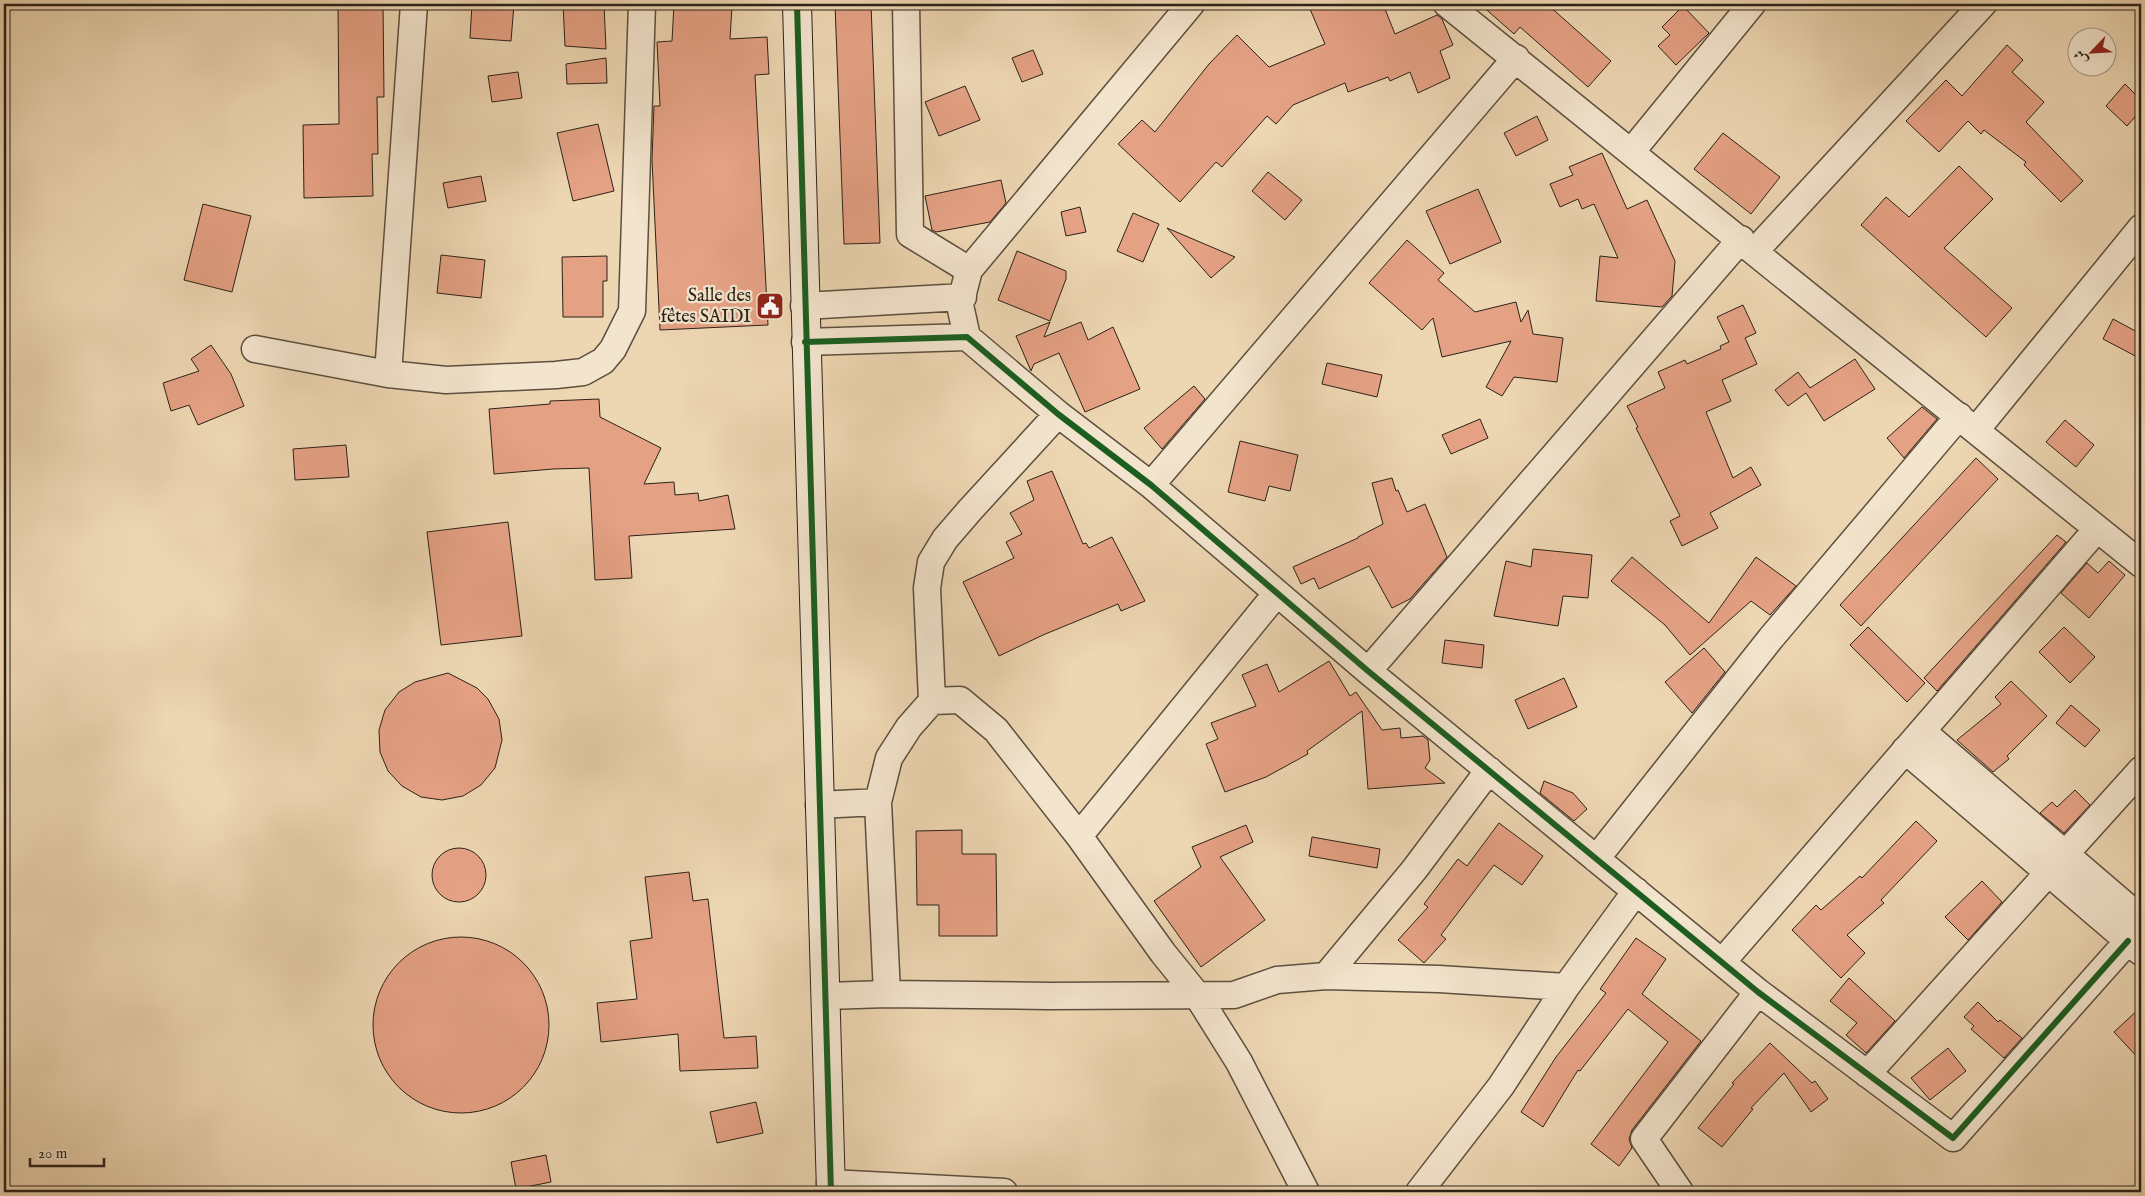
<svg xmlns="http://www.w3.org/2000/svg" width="2145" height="1196" font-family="'IM FELL English',Amiri,serif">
	<rect width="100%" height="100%" fill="#edd6b2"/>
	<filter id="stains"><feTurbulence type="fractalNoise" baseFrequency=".004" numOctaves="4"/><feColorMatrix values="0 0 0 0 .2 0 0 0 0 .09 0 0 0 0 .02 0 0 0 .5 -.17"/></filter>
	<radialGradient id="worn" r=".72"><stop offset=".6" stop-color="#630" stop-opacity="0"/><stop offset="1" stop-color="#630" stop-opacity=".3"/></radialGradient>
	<path fill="#e5a184" stroke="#2b2218" d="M 338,4 L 383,4 L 384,97 L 377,97 L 378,154 L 372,154 L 373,196 L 304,198 L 303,125 L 339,124 Z
		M 472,4 L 514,4 L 511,41 L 470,38 Z
		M 563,4 L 604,4 L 606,49 L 565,46 Z
		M 674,4 L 732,6 L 730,39 L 767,37 L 769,74 L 755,75 L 768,325 L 660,330 L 652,160 L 654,106 L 660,106 L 657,42 L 672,41 Z
		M 835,4 L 871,4 L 880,243 L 844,244 Z
		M 1323,4 L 1383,4 L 1395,34 L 1437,15 L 1442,19 L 1453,45 L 1440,51 L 1450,78 L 1418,93 L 1410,72 L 1390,81 L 1388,77 L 1348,92 L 1345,83 L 1293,105 L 1276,124 L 1267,116 L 1222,167 L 1216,162 L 1180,202 L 1118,144 L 1142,120 L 1155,132 L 1209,64 L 1237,35 L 1269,67 L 1325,44 L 1310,9 Z
		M 1480,4 L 1547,4 L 1611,61 L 1588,87 L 1520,27 L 1514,34 Z
		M 1683,6 L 1709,33 L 1676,65 L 1658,46 L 1670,35 L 1662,27 Z
		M 2007,45 L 2023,60 L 2012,72 L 2044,102 L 2026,122 L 2083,181 L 2061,202 L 2024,165 L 2026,162 L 1984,130 L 1981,134 L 1968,121 L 1939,152 L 1906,121 L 1946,80 L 1962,96 Z
		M 1033,50 L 1043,74 L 1022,82 L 1012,58 Z
		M 606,58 L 607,83 L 567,84 L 566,64 Z
		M 518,72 L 522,98 L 492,102 L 488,76 Z
		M 2125,84 L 2141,100 L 2141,110 L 2127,126 L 2106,106 Z
		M 965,86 L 980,120 L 939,136 L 925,102 Z
		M 1537,116 L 1548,140 L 1516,156 L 1504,133 Z
		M 598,124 L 614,191 L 573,201 L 557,133 Z
		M 1723,133 L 1780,177 L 1751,214 L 1694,169 Z
		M 1602,153 L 1627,209 L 1647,200 L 1675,261 L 1672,296 L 1662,307 L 1596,301 L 1600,256 L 1618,258 L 1594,204 L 1582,209 L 1578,199 L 1560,207 L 1550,184 L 1573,175 L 1569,167 Z
		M 1959,166 L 1993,199 L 1944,248 L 2012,308 L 1986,337 L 1861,225 L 1886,197 L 1909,217 Z
		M 1268,172 L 1302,200 L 1285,220 L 1252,191 Z
		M 481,176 L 486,201 L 448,208 L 443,183 Z
		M 1001,180 L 1006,203 L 990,222 L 936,232 L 932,230 L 925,196 Z
		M 1478,189 L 1501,242 L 1450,264 L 1426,211 Z
		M 203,204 L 251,216 L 232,292 L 184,280 Z
		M 1080,207 L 1086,232 L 1066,236 L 1061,212 Z
		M 1133,213 L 1159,224 L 1143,262 L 1117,251 Z
		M 1167,228 L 1235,257 L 1211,278 Z
		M 1407,240 L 1444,273 L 1438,280 L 1475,312 L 1516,302 L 1521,322 L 1528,310 L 1533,334 L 1563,338 L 1557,382 L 1514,377 L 1502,396 L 1486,387 L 1511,341 L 1442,357 L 1433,318 L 1422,330 L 1369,283 Z
		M 1017,251 L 1066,271 L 1066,279 L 1050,321 L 998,300 Z
		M 441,255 L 485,260 L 481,298 L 437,293 Z
		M 607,256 L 607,281 L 603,281 L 603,317 L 563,317 L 562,257 Z
		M 1743,305 L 1756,333 L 1745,338 L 1757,364 L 1722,380 L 1731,401 L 1706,412 L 1733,478 L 1751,467 L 1761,485 L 1710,513 L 1718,528 L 1682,546 L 1670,521 L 1680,516 L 1636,428 L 1638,427 L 1627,406 L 1665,388 L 1658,372 L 1685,360 L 1687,364 L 1721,349 L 1720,346 L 1729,342 L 1717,317 Z
		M 2113,319 L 2141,334 L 2141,359 L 2103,339 Z
		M 1050,322 L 1044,337 L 1081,322 L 1088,340 L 1113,327 L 1140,389 L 1085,412 L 1059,353 L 1034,364 L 1031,371 L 1016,336 Z
		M 211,345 L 231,374 L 244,406 L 198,425 L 189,405 L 171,411 L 163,383 L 199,371 L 191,359 Z
		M 1855,359 L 1875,389 L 1824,421 L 1806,393 L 1788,406 L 1775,390 L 1798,372 L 1810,388 Z
		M 1327,363 L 1382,375 L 1377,397 L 1322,384 Z
		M 1194,386 L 1205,399 L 1162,449 L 1144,428 Z
		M 599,399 L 600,417 L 661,448 L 644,484 L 674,482 L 675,495 L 698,493 L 699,501 L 728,495 L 735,529 L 629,536 L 632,578 L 595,580 L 589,468 L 553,469 L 494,474 L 489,409 L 550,404 L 550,401 Z
		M 1922,407 L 1937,419 L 1904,458 L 1887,438 Z
		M 1480,419 L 1488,438 L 1451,454 L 1442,435 Z
		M 2065,420 L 2094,445 L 2076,467 L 2046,442 Z
		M 1240,441 L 1298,455 L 1290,491 L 1269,486 L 1265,501 L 1228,492 Z
		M 346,445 L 349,477 L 295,480 L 293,449 Z
		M 1976,458 L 1998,479 L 1861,626 L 1840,605 Z
		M 1052,471 L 1083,544 L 1086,543 L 1089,548 L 1112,537 L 1145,601 L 1121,611 L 1118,604 L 1043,635 L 999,656 L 963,582 L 1014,558 L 1006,542 L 1022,534 L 1010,513 L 1034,500 L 1027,481 Z
		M 1392,478 L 1396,491 L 1398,490 L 1407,512 L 1425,504 L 1447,557 L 1410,599 L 1392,608 L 1369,566 L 1319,589 L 1314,578 L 1301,584 L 1293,567 L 1358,538 L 1358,537 L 1383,524 L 1372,483 Z
		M 508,522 L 522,636 L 441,645 L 427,532 Z
		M 2057,535 L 2066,542 L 1937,691 L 1924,678 Z
		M 1533,549 L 1592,555 L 1588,598 L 1563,596 L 1558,626 L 1494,616 L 1506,561 L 1531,567 Z
		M 1632,557 L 1709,623 L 1756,557 L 1796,586 L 1770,615 L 1751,601 L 1690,655 L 1665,625 L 1611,581 Z
		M 2109,561 L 2125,575 L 2089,618 L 2061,593 L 2087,563 L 2098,573 Z
		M 1868,627 L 1925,683 L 1907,702 L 1850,645 Z
		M 2064,627 L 2095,657 L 2070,683 L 2039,652 Z
		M 1445,640 L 1484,645 L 1482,668 L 1442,663 Z
		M 1704,648 L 1725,672 L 1692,713 L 1665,682 Z
		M 1329,661 L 1350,696 L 1356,692 L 1382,730 L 1400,728 L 1401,738 L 1423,736 L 1428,740 L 1430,760 L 1425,768 L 1445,783 L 1368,789 L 1362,711 L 1307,751 L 1308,754 L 1266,777 L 1225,792 L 1206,744 L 1218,739 L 1211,723 L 1256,706 L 1242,675 L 1267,664 L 1279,692 Z
		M 448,673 L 477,688 L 488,699 L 499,719 L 502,740 L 495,768 L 481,785 L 463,796 L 442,800 L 421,797 L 402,786 L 388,771 L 380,752 L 379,730 L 385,710 L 399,692 L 415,682 Z
		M 1564,678 L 1577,707 L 1528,729 L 1515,700 Z
		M 2011,681 L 2047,716 L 2007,756 L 2009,759 L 1993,772 L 1957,740 L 2001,704 L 1995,697 Z
		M 2071,705 L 2100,730 L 2085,747 L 2056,723 Z
		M 1544,781 L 1573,793 L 1587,809 L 1574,821 L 1540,793 Z
		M 2075,790 L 2090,805 L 2064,833 L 2040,813 L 2052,802 L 2057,807 Z
		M 1916,821 L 1937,841 L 1881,900 L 1884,903 L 1847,935 L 1865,953 L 1841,978 L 1792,930 L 1816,905 L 1821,910 L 1860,876 L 1862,878 Z
		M 1499,823 L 1543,856 L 1522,885 L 1494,865 L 1441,935 L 1446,939 L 1424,963 L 1398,940 L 1428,907 L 1424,904 L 1458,859 L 1467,866 Z
		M 1246,825 L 1253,842 L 1220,857 L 1265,920 L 1201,967 L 1154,901 L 1201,867 L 1192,847 Z
		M 962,830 L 962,854 L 996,854 L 997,936 L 939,936 L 939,905 L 917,905 L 916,831 Z
		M 1312,837 L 1380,849 L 1377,868 L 1309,856 Z
		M432 875a27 27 0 1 1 54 0a27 27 0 1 1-54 0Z
		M 689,872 L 693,901 L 708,899 L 724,1038 L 756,1036 L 758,1068 L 680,1071 L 678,1034 L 601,1042 L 597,1003 L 637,999 L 630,941 L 652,938 L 645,877 Z
		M 1982,881 L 2002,902 L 1968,940 L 1945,917 Z
		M373 1025a88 88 0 1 1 176 0a88 88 0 1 1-176 0Z
		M 1636,938 L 1666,959 L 1642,994 L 1701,1041 L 1632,1130 L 1629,1139 L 1632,1148 L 1619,1166 L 1591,1144 L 1668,1042 L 1628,1009 L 1580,1071 L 1578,1070 L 1543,1127 L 1521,1112 L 1556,1057 L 1606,993 L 1600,989 Z
		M 1849,978 L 1895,1021 L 1866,1053 L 1846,1035 L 1857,1023 L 1830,1001 Z
		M 1978,1002 L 1998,1022 L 2000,1020 L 2022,1038 L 2004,1058 L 1971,1029 L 1974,1026 L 1964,1017 Z
		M 2141,1007 L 2141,1061 L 2114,1032 Z
		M 1770,1043 L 1812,1083 L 1815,1081 L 1828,1099 L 1811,1112 L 1784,1073 L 1751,1108 L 1753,1109 L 1722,1147 L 1698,1128 L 1734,1084 L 1732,1083 Z
		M 1948,1048 L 1966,1071 L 1930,1100 L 1911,1078 Z
		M 756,1102 L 763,1133 L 717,1143 L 710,1112 Z
		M 546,1155 L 551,1182 L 516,1189 L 511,1162 Z"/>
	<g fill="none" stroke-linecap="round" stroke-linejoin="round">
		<defs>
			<path id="street" d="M 906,4 L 910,234 L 969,270
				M 1447,4 L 2141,564
				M 1632,151 L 1752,4
				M 1755,251 L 1983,4
				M 804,306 L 963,297
				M 967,337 L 960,305 L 969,270 L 1191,4
				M 805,342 L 967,337 L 1058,414 L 1151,485 L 1368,671 L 1758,992 L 1953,1138 L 2128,941
				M 255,349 L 388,374 L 446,380 L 556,375 L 583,372 L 603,361 L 613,349 L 632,311 L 642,4
				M 388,374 L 414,4
				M 1976,430 L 2141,228
				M 1151,485 L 1516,58
				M 1368,671 L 1741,239
				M 932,701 L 960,700 L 996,730 L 1079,836 L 1163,953 L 1197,995 L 1239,1062 L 1306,1192
				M 1922,731 L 2141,919
				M 1905,750 L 2141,952
				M 819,805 L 878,802
				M 1079,836 L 1277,593
				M 1596,859 L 1771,638 L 1959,416
				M 1722,962 L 2097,529
				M 1326,976 L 1414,870 L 1489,770
				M 887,994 L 878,802 L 889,758 L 909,727 L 932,701 L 927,588 L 931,562 L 945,539 L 970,510 L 1058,414
				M 826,996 L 887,994 L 1049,996 L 1234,995 L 1277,980 L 1326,976 L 1439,979 L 1566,987
				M 1867,1074 L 2141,770
				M 830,1183 L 1004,1192
				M 1419,1192 L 1501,1086 L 1566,987 L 1636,891
				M 1680,1192 L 1644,1139 L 1758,992"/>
			<path id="secondary" d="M 797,4 L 831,1192"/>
		</defs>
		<use href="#street" stroke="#5c4f3e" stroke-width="29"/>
		<use href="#secondary" stroke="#2b2218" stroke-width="30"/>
		<use href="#street" stroke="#f3e4cd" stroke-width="26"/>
		<use href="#secondary" stroke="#f3e4cd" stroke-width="28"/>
		<defs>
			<path id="cycleway" d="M 797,4 L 831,1192
				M 805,342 L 967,337 L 1058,414 L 1151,485 L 1368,671 L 1758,992 L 1953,1138 L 2128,941"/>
		</defs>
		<use href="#cycleway" stroke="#f3e4cd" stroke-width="9"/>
		<use href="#cycleway" stroke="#1b5e20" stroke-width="6"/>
	</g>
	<defs>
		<symbol id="civic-square" viewBox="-11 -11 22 22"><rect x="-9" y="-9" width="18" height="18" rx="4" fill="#8f2418" stroke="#f3e4cd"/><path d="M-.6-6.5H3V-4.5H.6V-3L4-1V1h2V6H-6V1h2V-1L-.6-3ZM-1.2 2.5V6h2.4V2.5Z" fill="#fff"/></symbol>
	</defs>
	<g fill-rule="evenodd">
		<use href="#civic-square" x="754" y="290" width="32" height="32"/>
	</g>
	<g text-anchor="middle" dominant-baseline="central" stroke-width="4.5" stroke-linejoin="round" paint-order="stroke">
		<g font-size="18" fill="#2b2218" stroke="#f3e4cd" text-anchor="end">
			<text x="751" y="296">Salle des<tspan x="751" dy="21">fêtes SAIDI</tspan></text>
		</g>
	</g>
	<rect width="2145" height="1196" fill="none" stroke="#edd6b2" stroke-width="20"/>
	<rect x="5" y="5" width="2135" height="1186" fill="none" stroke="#2b2218" stroke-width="2.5"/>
	<rect x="10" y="10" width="2125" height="1176" fill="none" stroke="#2b2218"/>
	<g transform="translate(2092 52) rotate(245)"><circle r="24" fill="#f3e4cd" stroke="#a39685"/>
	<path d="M0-4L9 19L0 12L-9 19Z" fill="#8f2418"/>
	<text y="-8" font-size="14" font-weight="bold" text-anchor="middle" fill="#2b2218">ش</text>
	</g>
	<path d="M30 1158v8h74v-8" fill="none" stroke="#2b2218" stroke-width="2.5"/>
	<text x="38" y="1158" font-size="15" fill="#2b2218" stroke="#f3e4cd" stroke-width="4" paint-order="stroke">20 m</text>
	<rect width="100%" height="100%" filter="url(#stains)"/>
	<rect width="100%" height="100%" fill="url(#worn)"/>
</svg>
